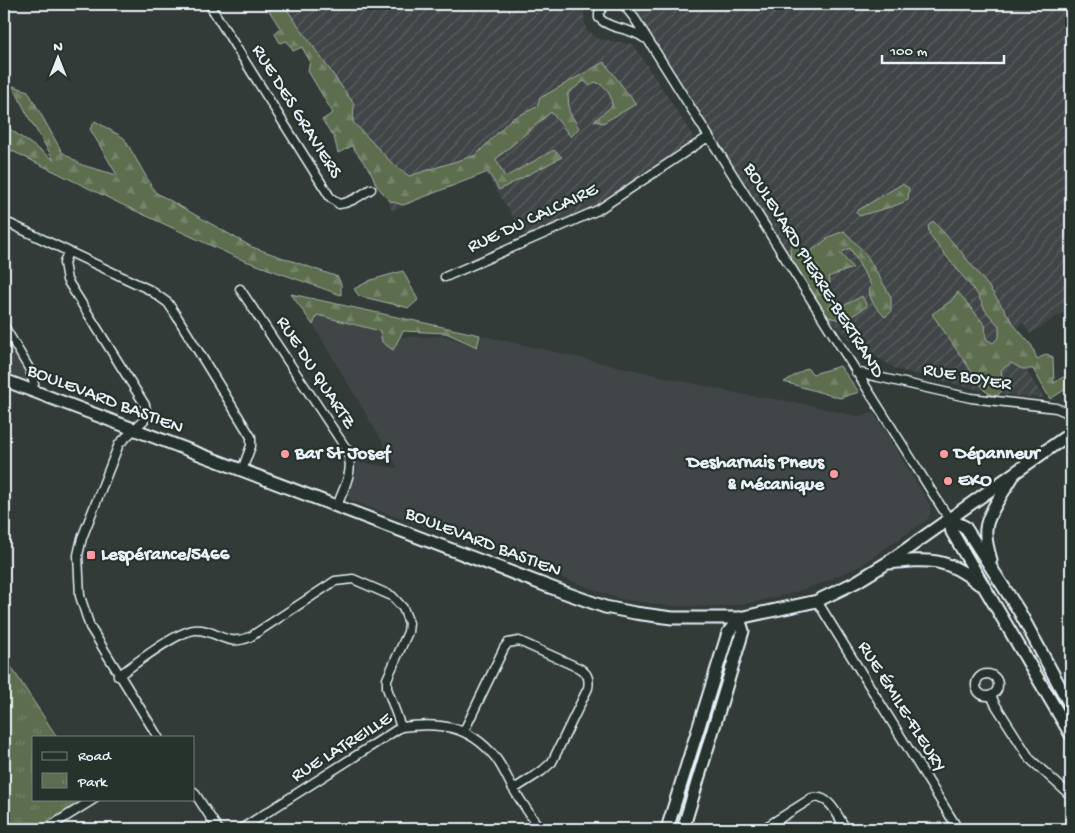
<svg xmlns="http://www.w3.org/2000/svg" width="1075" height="833" font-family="'Gochi Hand',sans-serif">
	<defs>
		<pattern id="industrial-furrows" width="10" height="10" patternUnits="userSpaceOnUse" patternTransform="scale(1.25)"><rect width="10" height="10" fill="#404546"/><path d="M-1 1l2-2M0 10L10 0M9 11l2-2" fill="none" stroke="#5c6061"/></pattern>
		<pattern id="forest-firs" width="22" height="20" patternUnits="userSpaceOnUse" patternTransform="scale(1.25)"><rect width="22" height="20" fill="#5d6e50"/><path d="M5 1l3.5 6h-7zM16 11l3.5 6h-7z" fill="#74836a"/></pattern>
		<pattern id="park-tufts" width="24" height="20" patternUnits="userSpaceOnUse" patternTransform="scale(1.25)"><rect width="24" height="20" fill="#5d6e50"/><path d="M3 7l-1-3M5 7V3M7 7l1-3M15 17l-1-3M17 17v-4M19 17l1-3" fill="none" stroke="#74836a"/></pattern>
	</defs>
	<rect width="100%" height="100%" fill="#323b38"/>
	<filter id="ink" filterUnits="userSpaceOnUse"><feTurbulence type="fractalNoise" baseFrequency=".02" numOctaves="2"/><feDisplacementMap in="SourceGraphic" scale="10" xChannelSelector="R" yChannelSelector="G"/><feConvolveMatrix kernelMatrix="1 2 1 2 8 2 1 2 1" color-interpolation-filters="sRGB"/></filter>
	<g filter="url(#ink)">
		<path fill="#404546" d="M 317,315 L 404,337 L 445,336 L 477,347 L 480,335 L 740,394 L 795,402 L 857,416 L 874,413 L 930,505 L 931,513 L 928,519 L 860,566 L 825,582 L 793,593 L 756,602 L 721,607 L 668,606 L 620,599 L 350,500 L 347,495 L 358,466 L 357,462 L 398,468 L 313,325 Z
			M 4,327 L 30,370 L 31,391 L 4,380 Z"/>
		<path fill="url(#industrial-furrows)" d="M 273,4 L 589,4 L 584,9 L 584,16 L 586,29 L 599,39 L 633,44 L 693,136 L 692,143 L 595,206 L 525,237 L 486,173 L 392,211 L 374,163 Z
			M 626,4 L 1071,4 L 1071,307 L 1030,334 L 1023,323 L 1004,335 L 1044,398 L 996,394 L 898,370 L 854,343 L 827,317 Z"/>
		<path fill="url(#forest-firs)" stroke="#a2b0a4" d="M 265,4 L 283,4 L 354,104 L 353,122 L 392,163 L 409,176 L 476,155 L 511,119 L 537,107 L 540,98 L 604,62 L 636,104 L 603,123 L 594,121 L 612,106 C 611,94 607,86 595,82 L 590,86 L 584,81 L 568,93 L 569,111 L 579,128 L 571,137 L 551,112 L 496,159 L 505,177 L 554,150 L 562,157 L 499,190 L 488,172 L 403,205 L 390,201 L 376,185 L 372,174 L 352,146 L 338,153 L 334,137 L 322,120 L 333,113 L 308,71 L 310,61 L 302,47 L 293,51 L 287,41 L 280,43 L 275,34 L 280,28 Z
			M 13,86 L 28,91 L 62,152 L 82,165 L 117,175 L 90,129 L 95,121 L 124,138 L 155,192 L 252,247 L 338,277 L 341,284 L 341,295 L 240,259 L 125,206 L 4,147 L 4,125 L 54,160 L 29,118 Z
			M 902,184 L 909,188 L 908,200 C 893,208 876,210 860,216 L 855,212 Z
			M 933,221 L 958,248 L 989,287 L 1015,326 L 1032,346 L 1037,359 L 1047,354 L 1053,357 L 1054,383 L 1063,377 L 1071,382 L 1071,386 L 1050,399 L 1033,369 L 1022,369 L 1011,363 L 1001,370 L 1004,388 L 996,397 L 985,391 L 932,314 L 951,301 L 958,292 L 985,325 L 986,339 L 993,343 L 999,337 L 999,326 L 985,310 L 978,295 L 930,236 L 928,226 Z
			M 844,231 L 866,254 L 891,297 L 891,312 L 885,317 C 877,308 865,297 871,285 L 850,248 L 840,253 L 853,268 L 828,277 L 830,283 L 826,289 L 836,310 L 862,296 L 867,306 L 845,321 L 828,317 L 808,292 L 792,263 L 790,249 L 793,241 L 806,255 L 831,236 Z
			M 403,271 L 418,300 L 409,308 L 359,296 L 354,289 L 371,280 Z
			M 291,294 L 480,335 L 477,347 L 446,333 L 403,331 L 393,350 L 382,342 L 380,331 L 317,315 L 313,325 Z
			M 840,366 L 859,392 L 840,398 L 784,382 L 807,368 L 813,374 Z"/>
		<path fill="url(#park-tufts)" stroke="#a2b0a4" d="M 4,656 L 57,737 L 34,737 L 34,799 L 94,799 L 46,829 L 4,829 Z"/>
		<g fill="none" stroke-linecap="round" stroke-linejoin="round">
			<defs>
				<path id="street" d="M 209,4 L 330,197 L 339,204 C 351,203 361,195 371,189
					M 605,4 L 599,13 L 599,18 C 611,30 629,27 644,38
					M 620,4 L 624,5 L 635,19 L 949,519
					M 4,221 L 150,290 L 168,303 L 176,315 L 251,437 L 251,446 L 242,470
					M 68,252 L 64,263 L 67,280 L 145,405 L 146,410 L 145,419 L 119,444 L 82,538 L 78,555 L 80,596 L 90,627 L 158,737
					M 445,277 L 598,210 L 708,137
					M 240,289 L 347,450 C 355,471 344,487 337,506
					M 4,326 L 30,370 L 34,384 L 31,391
					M 856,372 L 971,398 L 1056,408 L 1066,412 L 1071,418
					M 817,601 L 958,829
					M976 685a11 11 0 1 1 22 0a11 11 0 1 1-22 0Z
					M 118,676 C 135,664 176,632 194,630 C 216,628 224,648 250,637 L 335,581 L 353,579 L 392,596 L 403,608 L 409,623 L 408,632 L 387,679 L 387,688 L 401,727
					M 991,695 L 995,704 L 1030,759 L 1071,796
					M 464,731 L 504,648 L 508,643 L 519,641 L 579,668 C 587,673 590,678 588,688 L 552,762 L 542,771 L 514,789
					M 194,792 L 218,829
					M 46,829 L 94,799
					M 241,829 L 401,727 C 439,722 469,725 495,757 C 502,766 507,777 512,787 C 521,801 530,815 540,829
					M 763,829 L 812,798 C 830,794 838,817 846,829"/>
				<path id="secondary" d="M 4,380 L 563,592 L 605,607 L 635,613 L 672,618 L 739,618 L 817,601 L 856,582 L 887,563 L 1071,433
					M 949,519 L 952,532 L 1071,735
					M 949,519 L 965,527 L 1019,611 L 1071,707
					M 991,560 C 988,550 985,540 986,529 C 987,514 1005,490 1013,476
					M 889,563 C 928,559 947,557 979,584
					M 667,829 L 728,633 L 739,618
					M 683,829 L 743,631 L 739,618"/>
			</defs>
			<use href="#street" stroke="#e8f1f8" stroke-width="11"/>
			<use href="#secondary" stroke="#e8f1f8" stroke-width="15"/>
			<use href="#street" stroke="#26332d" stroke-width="8"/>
			<use href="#secondary" stroke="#26332d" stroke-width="11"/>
		</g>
	</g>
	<g fill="#ff9aa2" stroke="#26332d" stroke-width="2">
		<circle cx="285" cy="454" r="5"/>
		<circle cx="944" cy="454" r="5"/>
		<circle cx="834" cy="474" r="5"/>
		<circle cx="948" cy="481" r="5"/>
		<rect x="86" y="550" width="10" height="10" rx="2.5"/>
	</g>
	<g text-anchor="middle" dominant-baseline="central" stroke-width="4.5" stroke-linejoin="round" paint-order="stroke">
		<g font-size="19" fill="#e8f1f8" stroke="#26332d">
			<text transform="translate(296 112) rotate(58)">RUE DES GRAVIERS</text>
			<text transform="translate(533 219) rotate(-25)">RUE DU CALCAIRE</text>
			<text transform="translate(813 271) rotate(58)">BOULEVARD PIERRE-BERTRAND</text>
			<text transform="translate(315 373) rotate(57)">RUE DU QUARTZ</text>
			<text transform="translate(967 378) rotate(10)">RUE BOYER</text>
			<text transform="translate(105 400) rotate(21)">BOULEVARD BASTIEN</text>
			<text transform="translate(483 543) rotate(21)">BOULEVARD BASTIEN</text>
			<text transform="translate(901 707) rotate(58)">RUE ÉMILE-FLEURY</text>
			<text transform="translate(342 748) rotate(-32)">RUE LATREILLE</text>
		</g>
		<g font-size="19" font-weight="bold" fill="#e8f1f8" stroke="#26332d" text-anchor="start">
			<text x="295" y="454">Bar St Josef</text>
			<text x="954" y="454">Dépanneur</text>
			<text x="824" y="463" text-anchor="end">Desharnais Pneus<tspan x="824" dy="22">&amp; Mécanique</tspan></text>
			<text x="958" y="481">EKO</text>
			<text x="101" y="555">Lespérance/5466</text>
		</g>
	</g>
	<rect width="1075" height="833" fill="none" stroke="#26332d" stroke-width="20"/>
	<rect x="10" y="10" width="1055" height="813" fill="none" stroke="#e8f1f8" stroke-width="2" filter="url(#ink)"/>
	<rect x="32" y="736" width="162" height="65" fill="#26332d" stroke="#747f7e"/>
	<rect x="42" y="752" width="25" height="8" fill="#26332d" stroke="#747f7e"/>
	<text x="78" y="760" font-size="15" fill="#e8f1f8">Road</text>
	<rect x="42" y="773" width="25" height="15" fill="url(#park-tufts)" stroke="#747f7e"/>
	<text x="78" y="786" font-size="15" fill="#e8f1f8">Park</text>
	<g transform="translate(58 58)" stroke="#26332d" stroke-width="4" paint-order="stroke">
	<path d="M0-4L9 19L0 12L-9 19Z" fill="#e8f1f8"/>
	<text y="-8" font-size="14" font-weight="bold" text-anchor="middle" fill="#e8f1f8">N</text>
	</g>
	<path d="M882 55v8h122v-8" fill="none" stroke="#e8f1f8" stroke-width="2.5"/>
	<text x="890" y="55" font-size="15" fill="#e8f1f8" stroke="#26332d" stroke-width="4" paint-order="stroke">100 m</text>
</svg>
